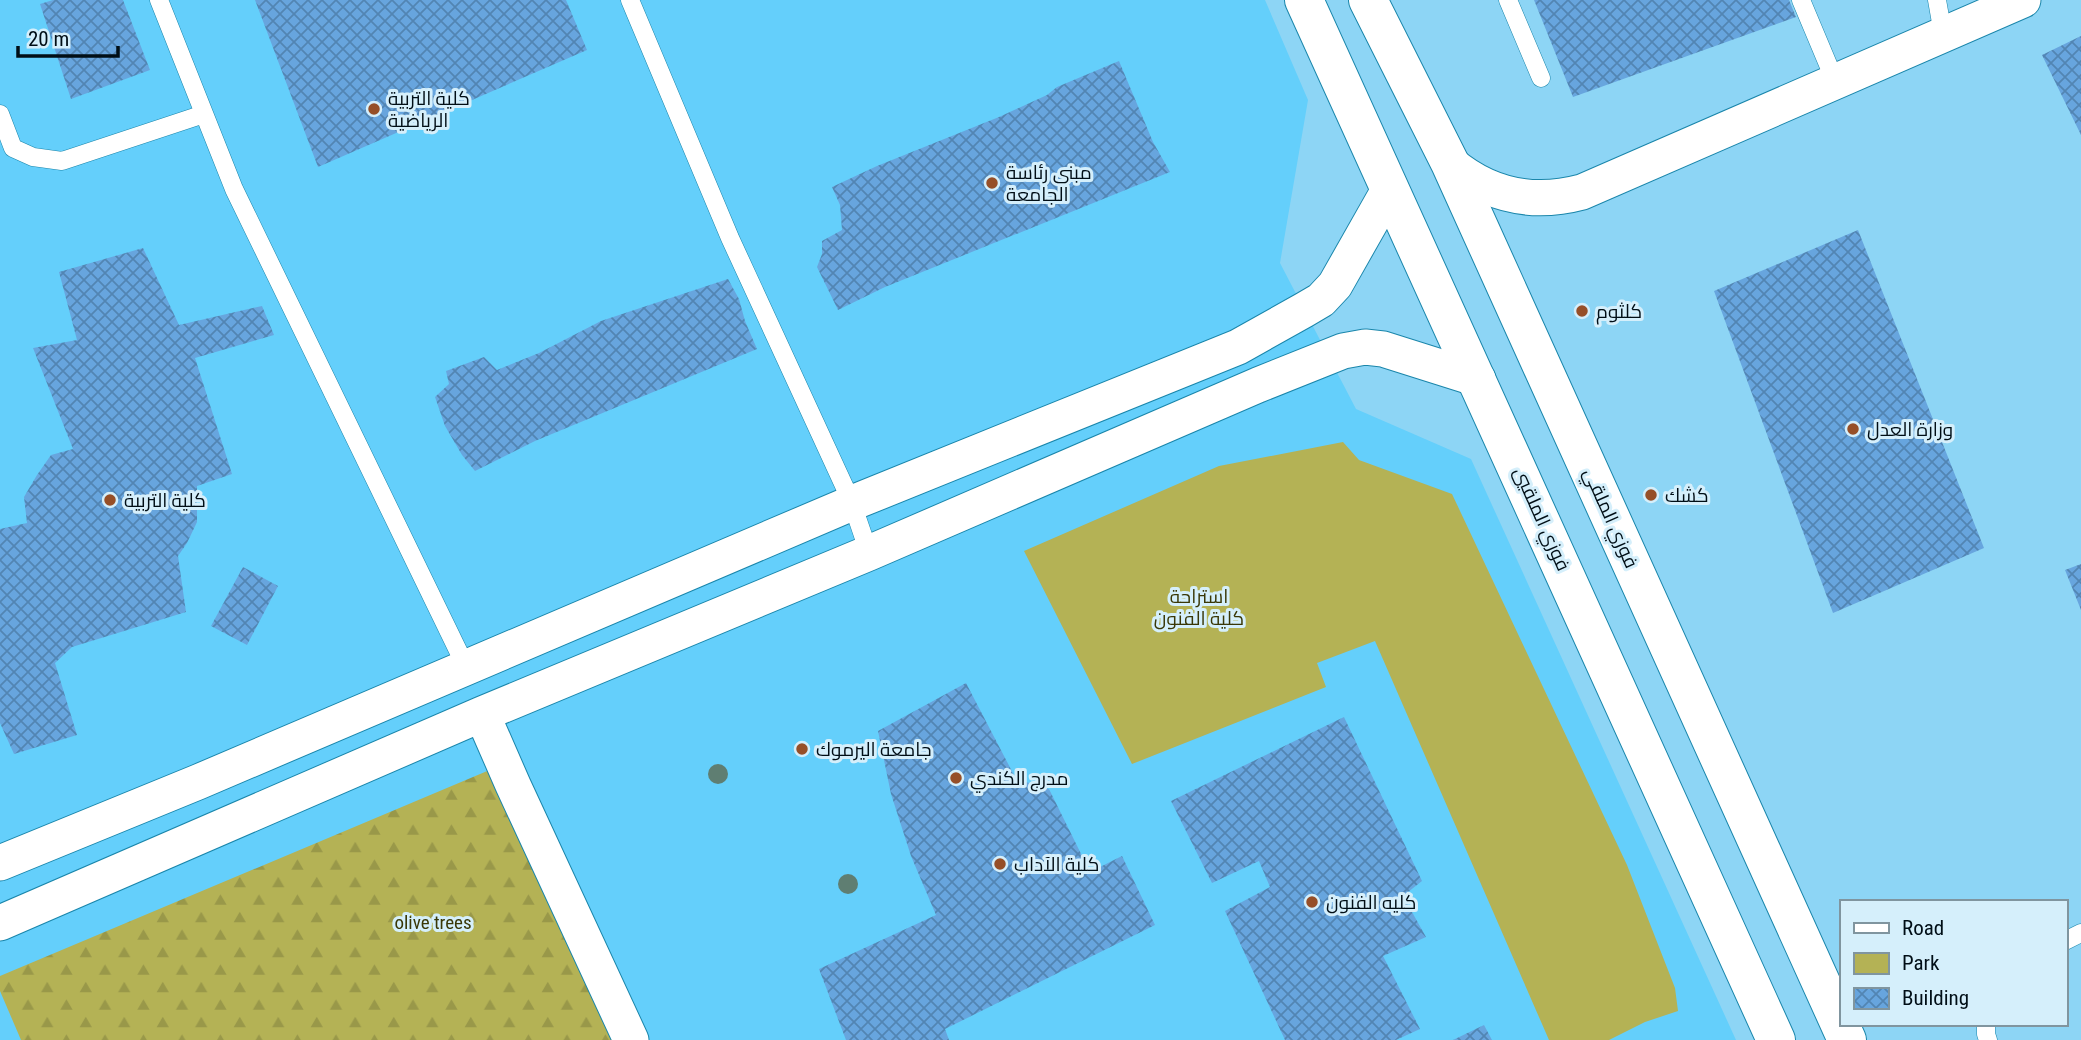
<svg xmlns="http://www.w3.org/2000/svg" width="2081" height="1040" font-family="'Roboto Condensed',Cairo,sans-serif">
	<defs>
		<pattern id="forest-firs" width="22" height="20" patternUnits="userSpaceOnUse" patternTransform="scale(1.75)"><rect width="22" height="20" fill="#b4b255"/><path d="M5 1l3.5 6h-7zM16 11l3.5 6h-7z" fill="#999849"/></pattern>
		<pattern id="building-cross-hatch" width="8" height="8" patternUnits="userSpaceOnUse" patternTransform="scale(1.75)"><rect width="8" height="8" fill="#67a5de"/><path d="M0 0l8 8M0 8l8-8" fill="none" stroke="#5285b3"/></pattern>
	</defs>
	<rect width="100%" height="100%" fill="#8dd5f5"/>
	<path fill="#64cffb" d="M 0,0 L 1265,0 L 1308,100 L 1280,263 L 1356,409 L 1471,459 L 1736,1040 L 0,1040 Z"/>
	<path fill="#b4b255" d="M 1343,442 L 1359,460 L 1452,494 L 1627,865 L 1675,988 L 1678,1011 L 1645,1022 L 1609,1040 L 1549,1040 L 1375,641 L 1317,663 L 1326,687 L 1132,764 L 1024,551 L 1219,466 Z"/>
	<path fill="url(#forest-firs)" d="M 492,769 L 626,1040 L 21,1040 L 0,991 L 0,976 Z"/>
	<path fill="url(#building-cross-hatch)" d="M 53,0 L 123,0 L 150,70 L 71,99 L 40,4 Z
		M 255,0 L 566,0 L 587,50 L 318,167 Z
		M 1534,0 L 1789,0 L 1796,17 L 1573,97 Z
		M 2081,36 L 2081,135 L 2042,55 Z
		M 1119,61 L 1153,142 L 1170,172 L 885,287 L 838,310 L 817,267 L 822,254 L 822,241 L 842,230 L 840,205 L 832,187 L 877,166 L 999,117 L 1047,95 L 1057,87 Z
		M 1858,230 L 1984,548 L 1833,613 L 1714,291 Z
		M 143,248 L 179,325 L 262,306 L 274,335 L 195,358 L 232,474 L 197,486 L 197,522 L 187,543 L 178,556 L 186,612 L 72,647 L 55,663 L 77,735 L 14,754 L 0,723 L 0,529 L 27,523 L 24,497 L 37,475 L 51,455 L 73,449 L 33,348 L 77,340 L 59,272 Z
		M 728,279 L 739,299 L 745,321 L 757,349 L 535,441 L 475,471 L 462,455 L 445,426 L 435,397 L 449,384 L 446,371 L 484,357 L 497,370 L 539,353 L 601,321 Z
		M 2081,564 L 2081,610 L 2065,570 Z
		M 243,567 L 278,586 L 247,645 L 211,626 Z
		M 966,683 L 1016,779 L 1049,789 L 1090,872 L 1122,856 L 1155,925 L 945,1029 L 949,1040 L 846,1040 L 819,969 L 936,915 L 911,856 L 891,794 L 878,731 Z
		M 1344,717 L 1422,881 L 1403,896 L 1426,937 L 1383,956 L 1420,1029 L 1396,1040 L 1285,1040 L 1225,911 L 1270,887 L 1259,861 L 1212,883 L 1171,801 Z
		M 1484,1025 L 1492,1040 L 1453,1040 Z"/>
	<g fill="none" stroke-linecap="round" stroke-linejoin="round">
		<defs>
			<path id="service" d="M 159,0 L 234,189 L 466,667
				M 630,0 L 730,238 L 852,503 L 869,553
				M 1508,0 L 1541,78
				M 1801,0 L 1835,81
				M 1937,0 L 1943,34
				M 0,114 L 13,148 L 33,157 L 62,161 L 204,114
				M 2065,941 L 2081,933
				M 1986,1024 L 1986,1034 L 1988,1040"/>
			<path id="minor" d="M 1450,163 C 1489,196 1533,205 1582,192 L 2023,0
				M 482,714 L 513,785 L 631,1040
				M 0,863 L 198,782 L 852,503 L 1238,347 L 1304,310 L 1321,300 L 1335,285 L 1390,188
				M 0,923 L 482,714 L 869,553 L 1258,385 L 1343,351 L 1365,347 L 1383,349 L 1478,379"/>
			<path id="tertiary" d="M 1304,0 L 1776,1040
				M 1368,0 L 1450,163 L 1847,1040"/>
		</defs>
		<use href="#service" stroke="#1a86ab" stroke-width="19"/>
		<use href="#minor" stroke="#1a86ab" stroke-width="37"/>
		<use href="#tertiary" stroke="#1a86ab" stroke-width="40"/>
		<use href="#service" stroke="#fff" stroke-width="18"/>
		<use href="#minor" stroke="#fff" stroke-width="35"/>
		<use href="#tertiary" stroke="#fff" stroke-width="38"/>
	</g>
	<g fill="#5f7e72">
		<circle cx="718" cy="774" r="10"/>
		<circle cx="848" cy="884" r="10"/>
	</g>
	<g fill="#964f28" stroke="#d5effb" stroke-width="2.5">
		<circle cx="374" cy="109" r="7"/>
		<circle cx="992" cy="183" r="7"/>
		<circle cx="1582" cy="311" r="7"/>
		<circle cx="1853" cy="429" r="7"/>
		<circle cx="1651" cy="495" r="7"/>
		<circle cx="110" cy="500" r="7"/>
		<circle cx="802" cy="749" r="7"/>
		<circle cx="956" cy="778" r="7"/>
		<circle cx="1000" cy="864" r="7"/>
		<circle cx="1312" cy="902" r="7"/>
	</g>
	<g text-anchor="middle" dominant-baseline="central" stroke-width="6" stroke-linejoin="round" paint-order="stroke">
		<g font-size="19" fill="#000e16" stroke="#d5effb" text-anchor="start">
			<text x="388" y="98">كلية التربية<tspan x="388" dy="22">الرياضية</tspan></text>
			<text x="1006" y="172">مبنى رئاسة<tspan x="1006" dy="22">الجامعة</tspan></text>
			<text x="1596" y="311">كلثوم</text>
			<text x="1867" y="429">وزارة العدل</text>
			<text x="1665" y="495">كشك</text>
			<text x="124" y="500">كلية التربية</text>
			<text x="816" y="749">جامعة اليرموك</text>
			<text x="970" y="778">مدرج الكندي</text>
			<text x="1014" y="864">كلية الآداب</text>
			<text x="1326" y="902">كليه الفنون</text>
		</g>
		<g font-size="19" fill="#000e16" stroke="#d5effb">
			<text transform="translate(1611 518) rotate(66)">فوزي الملقي</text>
			<text transform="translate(1542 519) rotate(66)">فوزي الملقيي</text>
		</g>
		<g font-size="19" fill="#393706" stroke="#d5effb">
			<text x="1199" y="596">استراحة<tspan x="1199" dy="22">كلية الفنون</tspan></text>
			<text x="433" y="922">olive trees</text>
		</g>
	</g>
	<rect x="1840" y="900" width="228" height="126" fill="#d5effb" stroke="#80959f" stroke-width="2"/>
	<rect x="1854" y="923" width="35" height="10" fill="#ffffff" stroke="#80959f" stroke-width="2"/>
	<text x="1902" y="935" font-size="21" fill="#000e16">Road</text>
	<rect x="1854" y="953" width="35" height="21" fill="#b4b255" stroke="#80959f" stroke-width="2"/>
	<text x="1902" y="970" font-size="21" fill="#000e16">Park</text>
	<rect x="1854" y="988" width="35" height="21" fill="url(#building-cross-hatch)" stroke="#80959f" stroke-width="2"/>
	<text x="1902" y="1005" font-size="21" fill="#000e16">Building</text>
	<path d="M18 46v10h100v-10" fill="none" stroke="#000e16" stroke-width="3.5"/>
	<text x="28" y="46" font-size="21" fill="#000e16" stroke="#d5effb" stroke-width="5" paint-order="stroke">20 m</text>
</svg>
